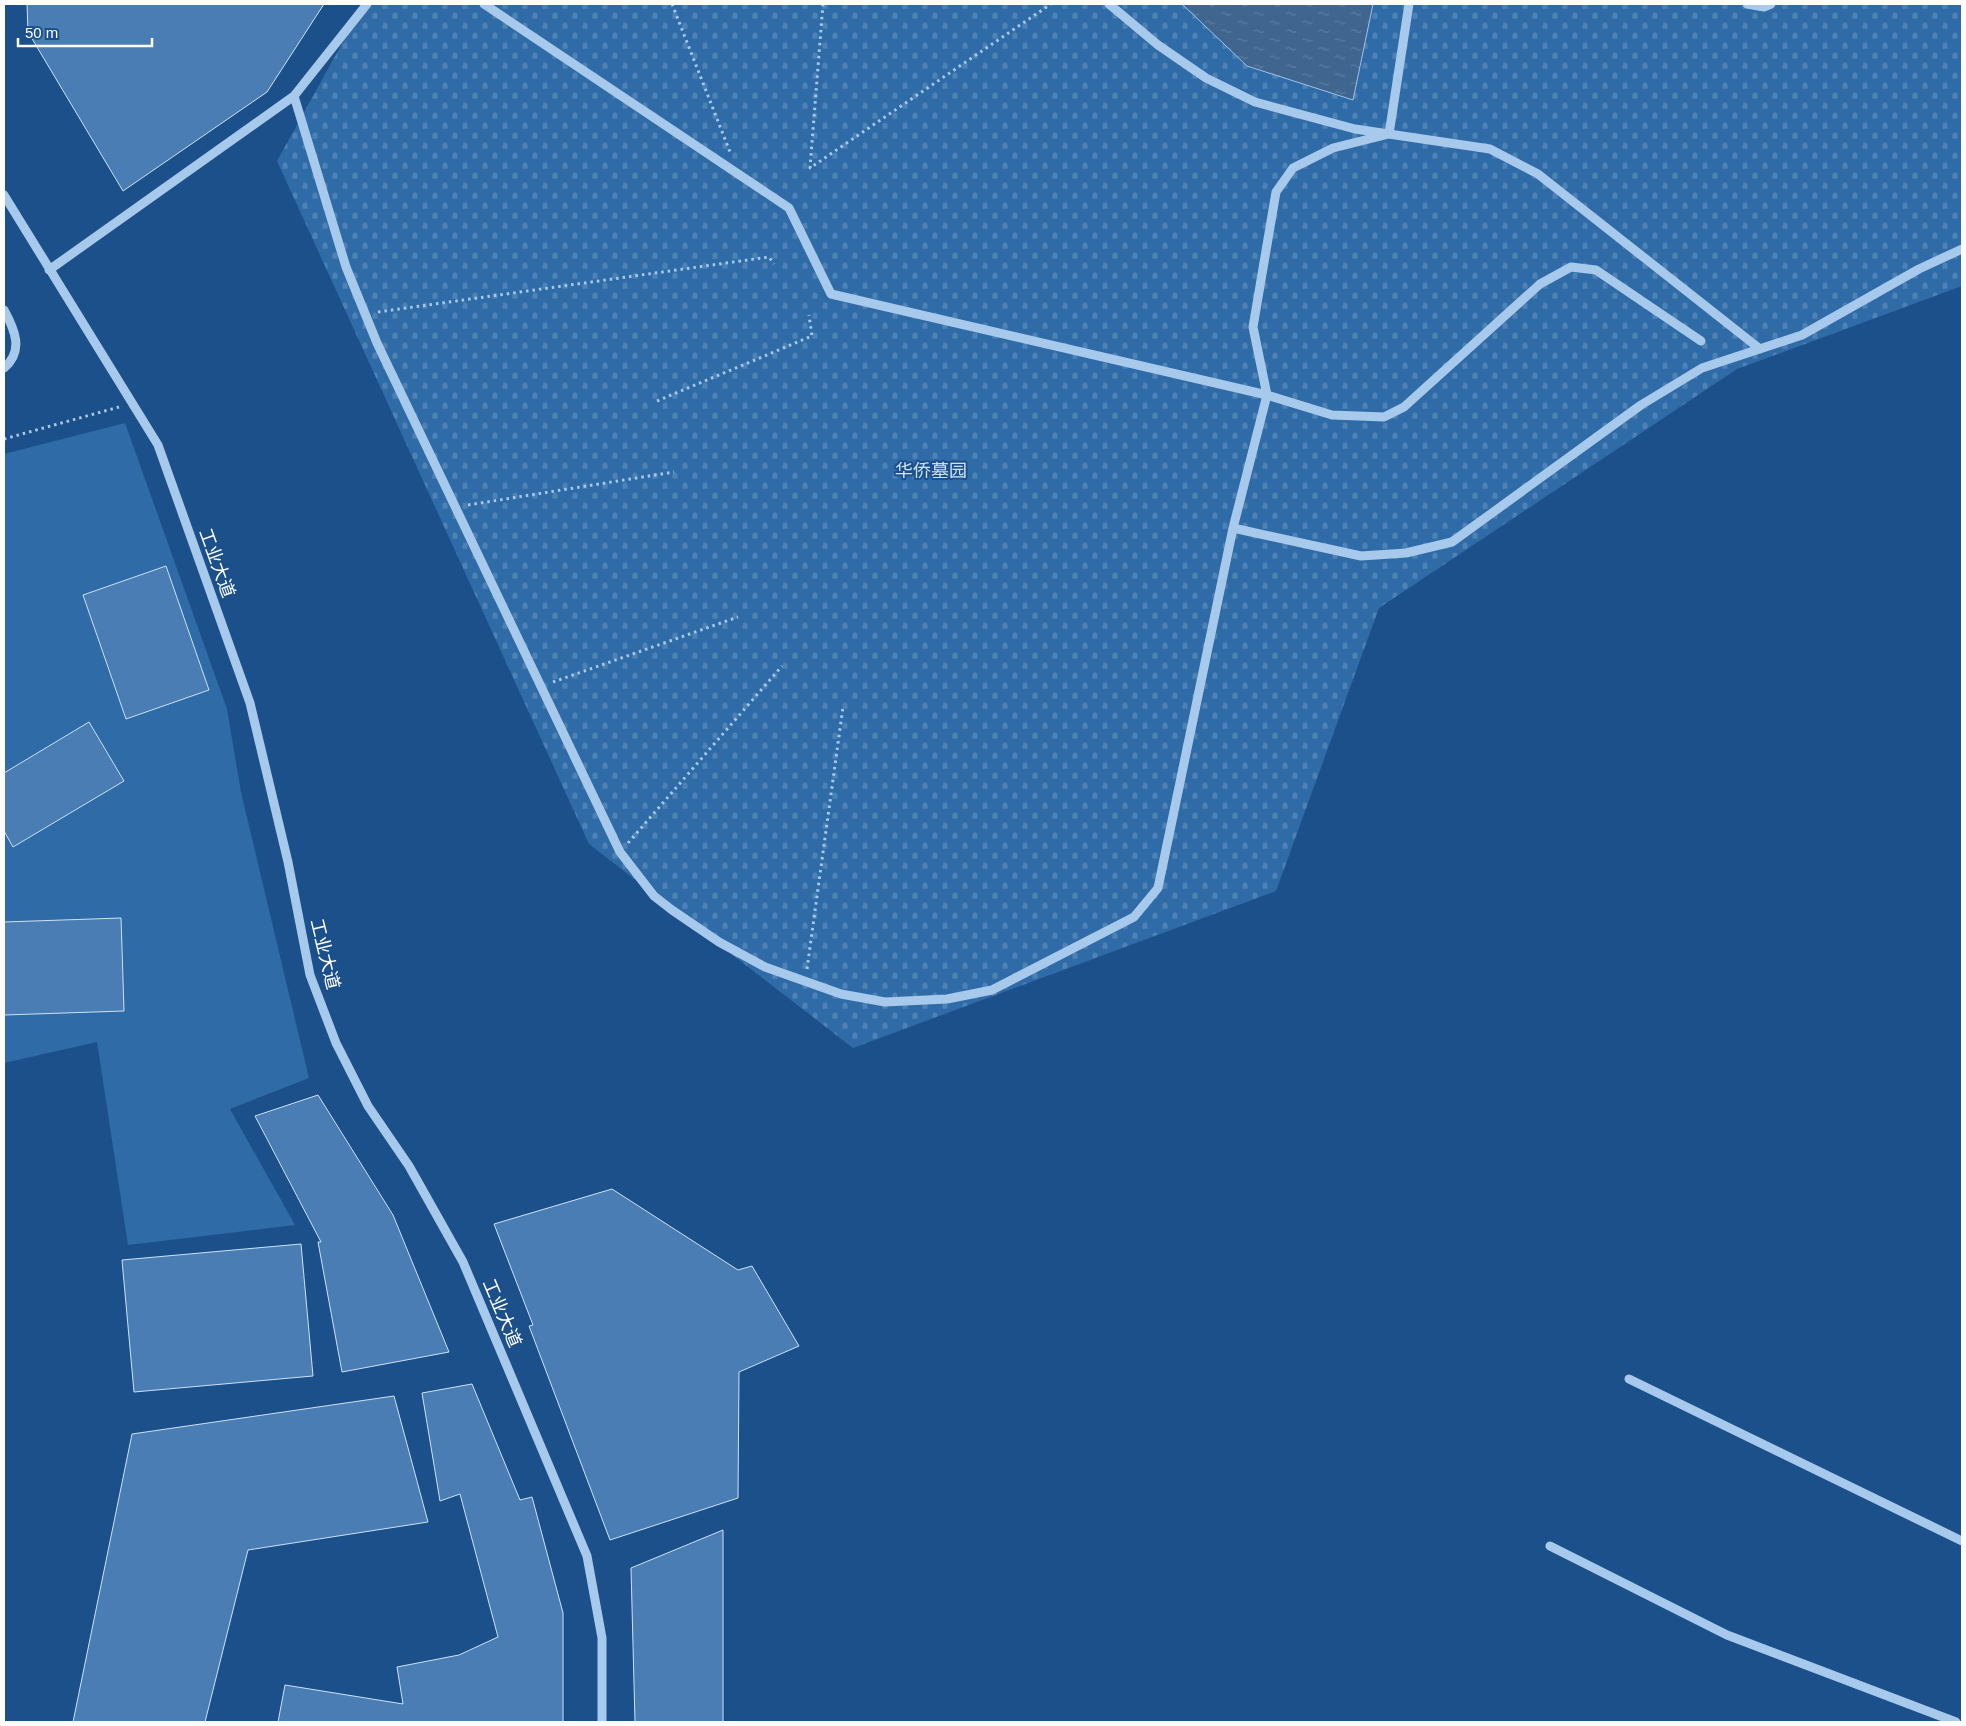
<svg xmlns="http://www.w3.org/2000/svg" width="1966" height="1726" font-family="Arial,'Noto Sans SC',sans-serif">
	<defs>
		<pattern id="cemetery-stones" width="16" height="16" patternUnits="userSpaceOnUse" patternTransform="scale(1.25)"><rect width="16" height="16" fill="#2f6ba7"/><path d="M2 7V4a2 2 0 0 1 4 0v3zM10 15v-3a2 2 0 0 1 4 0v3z" fill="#4e81b4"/></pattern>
		<pattern id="water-ripples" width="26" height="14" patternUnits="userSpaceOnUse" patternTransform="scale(1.25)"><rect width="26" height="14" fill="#40668f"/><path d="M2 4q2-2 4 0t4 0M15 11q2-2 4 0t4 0" fill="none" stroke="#5d7da0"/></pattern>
	</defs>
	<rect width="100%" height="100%" fill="#1c508a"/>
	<path fill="#2f6ba7" d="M 125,423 L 227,709 L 241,792 L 309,1078 L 230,1109 L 295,1225 L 128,1245 L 97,1042 L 4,1063 L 4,454 Z"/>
	<path fill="url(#cemetery-stones)" d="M 364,4 L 1962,4 L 1962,286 L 1737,369 L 1379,608 L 1276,891 L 853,1048 L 589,844 L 277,161 Z"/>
	<path fill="url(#water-ripples)" stroke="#9ac4ee" d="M 1182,4 L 1373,4 L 1353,100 L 1247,66 Z"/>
	<path fill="#497db4" stroke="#cce2f9" d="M 27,4 L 324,4 L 267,92 L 123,191 L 28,32 Z
		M 166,566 L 209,690 L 126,719 L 83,595 Z
		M 89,722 L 124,781 L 13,847 L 4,831 L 4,773 Z
		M 121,918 L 124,1011 L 4,1015 L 4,922 Z
		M 318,1095 L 393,1215 L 449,1352 L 342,1372 L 318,1242 L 321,1242 L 255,1116 Z
		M 612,1189 L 738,1270 L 752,1266 L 799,1346 L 739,1372 L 738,1498 L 610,1540 L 529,1326 L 533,1325 L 494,1224 Z
		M 301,1244 L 313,1376 L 134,1392 L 122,1260 Z
		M 472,1384 L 520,1500 L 532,1497 L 563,1613 L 563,1722 L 278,1722 L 285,1685 L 403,1704 L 397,1667 L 459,1655 L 498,1637 L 460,1494 L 440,1501 L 422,1393 Z
		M 394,1396 L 428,1522 L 248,1550 L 205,1722 L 73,1722 L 132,1434 Z
		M 723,1530 L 723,1722 L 635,1722 L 631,1568 Z"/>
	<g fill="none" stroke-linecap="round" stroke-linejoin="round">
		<path stroke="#a7c9ec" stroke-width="3" stroke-dasharray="2.5 4" stroke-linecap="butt" d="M 672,4 L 730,152
			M 823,4 L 810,168 L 1051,4
			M 378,312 L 769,257 L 774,264
			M 657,401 L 812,336 L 809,315
			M 4,439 L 119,407
			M 468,505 L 674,472
			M 553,682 L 738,617
			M 628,843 L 782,666
			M 807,969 L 843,707"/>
		<path stroke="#a7c9ec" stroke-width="9" d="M 484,4 L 789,208 L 831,294 L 1267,395 L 1332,415 L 1384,417 L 1404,407 L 1540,284 L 1571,267 L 1596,270 L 1701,341
			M 1109,4 L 1158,45 L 1206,78 L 1255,102 L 1355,129 L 1490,149 L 1538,174 L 1760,349
			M 1747,4 L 1764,7 L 1771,4
			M 294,96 L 346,267 L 377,343 L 620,852 L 654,896 L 672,910 L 719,942 L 765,967 L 841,994 L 885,1002 L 947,999 L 992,990 L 1134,917 L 1158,888 L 1233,528 L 1267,395 L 1253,327 L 1276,192 L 1293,168 L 1333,148 L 1389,134 L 1409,4
			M 4,195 L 158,445 L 250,703 L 288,862 L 310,975 L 336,1043 L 368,1106 L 409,1166 L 463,1262 L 587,1556 L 602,1638 L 602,1722
			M 49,270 L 294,96 L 367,4
			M 4,310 C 15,330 24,351 4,368
			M 1233,528 L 1361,556 L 1406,553 L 1452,542 L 1641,405 L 1702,368 L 1802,335 L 1919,269 L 1962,249
			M 1629,1379 L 1962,1541
			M 1550,1546 L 1727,1635 L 1956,1722"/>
	</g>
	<g text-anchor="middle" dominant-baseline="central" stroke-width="4" stroke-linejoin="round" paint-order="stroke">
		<g font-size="18" fill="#cce2f9" stroke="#1c508a">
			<text x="931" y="471">华侨墓园</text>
		</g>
		<g font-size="18" fill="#fff" stroke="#1c508a">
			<text transform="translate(217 563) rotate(70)">工业大道</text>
			<text transform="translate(325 954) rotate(76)">工业大道</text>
			<text transform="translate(502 1313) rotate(67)">工业大道</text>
		</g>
	</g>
	<rect width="1966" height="1726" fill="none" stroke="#ffffff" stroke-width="10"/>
	<path d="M18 38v8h134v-8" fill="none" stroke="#ffffff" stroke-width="2.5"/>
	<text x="25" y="38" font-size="15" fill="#ffffff" stroke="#1c508a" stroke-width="4" paint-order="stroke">50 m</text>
</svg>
